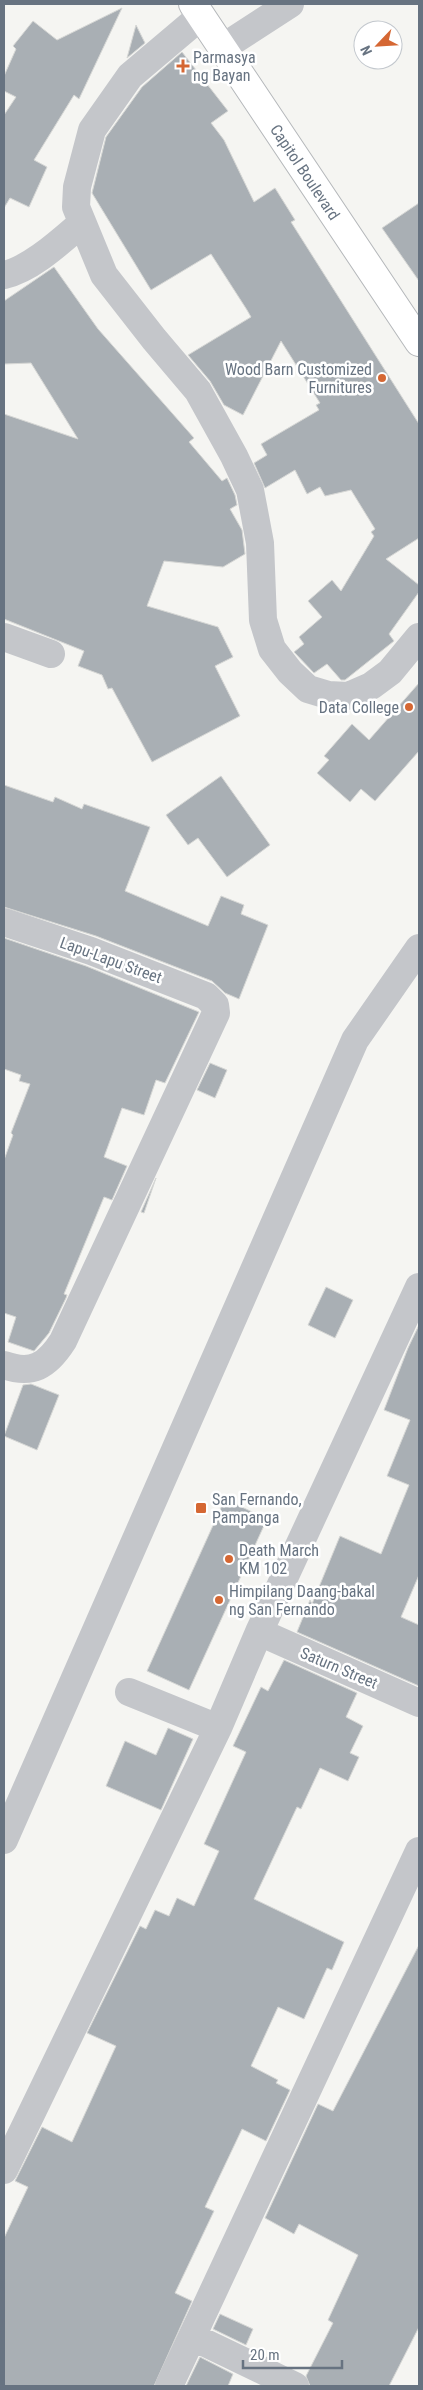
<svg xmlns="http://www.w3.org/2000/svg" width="423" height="2390" font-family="'Roboto Condensed',sans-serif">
	<rect width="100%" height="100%" fill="#f5f5f2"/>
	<path fill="#a9afb4" stroke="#d6d7d5" d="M 122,8 L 79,99 L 74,95 L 34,160 L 47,167 L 29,207 L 10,198 L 4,208 L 4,115 L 16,97 L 4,91 L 4,76 L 16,49 L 13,46 L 33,21 L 57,40 Z
		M 136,25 L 145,43 L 127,58 Z
		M 182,52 L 228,111 L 211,123 L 224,140 L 254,202 L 275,188 L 295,220 L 291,222 L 419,424 L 419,538 L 386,559 L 419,585 L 419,592 L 389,634 L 394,641 L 345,680 L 341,680 L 327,664 L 314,673 L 294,652 L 304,644 L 299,637 L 322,617 L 308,601 L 332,580 L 341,591 L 374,536 L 371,532 L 375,529 L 351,490 L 325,496 L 320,487 L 307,494 L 295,470 L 265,488 L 254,463 L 267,455 L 261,444 L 319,410 L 316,405 L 320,403 L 281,341 L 243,415 L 224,405 L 210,381 L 188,355 L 251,317 L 247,310 L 211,254 L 151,290 L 92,193 L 106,137 L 142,87 Z
		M 419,203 L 419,281 L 382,228 Z
		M 54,267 L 98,329 L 194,438 L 189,442 L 222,481 L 227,478 L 235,495 L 237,505 L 230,509 L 242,530 L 245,554 L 223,567 L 164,561 L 147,606 L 218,627 L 233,657 L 215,666 L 240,716 L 152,762 L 112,688 L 108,689 L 102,675 L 78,666 L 84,651 L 4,619 L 4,414 L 78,439 L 31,363 L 4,364 L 4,301 Z
		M 419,683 L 419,751 L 375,801 L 361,789 L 350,802 L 317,773 L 329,760 L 324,756 L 352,724 L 369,740 Z
		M 221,776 L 270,845 L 227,877 L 198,838 L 188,845 L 166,815 Z
		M 4,785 L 53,802 L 55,797 L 82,809 L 84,804 L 150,827 L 125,891 L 208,926 L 221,896 L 244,905 L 241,914 L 268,925 L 239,999 L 225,993 L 212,981 L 96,936 L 4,907 Z
		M 4,938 L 86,966 L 199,1012 L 165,1083 L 156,1080 L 144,1115 L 122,1108 L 104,1157 L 127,1166 L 112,1200 L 104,1197 L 64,1294 L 67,1295 L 66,1298 L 49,1333 L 34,1351 L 8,1342 L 16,1317 L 4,1313 L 4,1160 L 13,1135 L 11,1133 L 30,1084 L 19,1081 L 21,1075 L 4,1069 Z
		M 210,1063 L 227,1070 L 215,1098 L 197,1090 Z
		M 156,1178 L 144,1213 L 141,1212 Z
		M 326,1287 L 353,1300 L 335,1338 L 308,1325 Z
		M 419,1325 L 419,1575 L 401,1617 L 419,1625 L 419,1686 L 297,1632 L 310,1600 L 312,1604 L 340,1536 L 381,1554 L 409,1485 L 387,1476 L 410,1420 L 384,1410 L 408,1348 Z
		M 31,1384 L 59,1395 L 37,1450 L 4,1436 L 23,1385 Z
		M 225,1499 L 267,1519 L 189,1690 L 147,1671 Z
		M 284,1660 L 357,1693 L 346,1717 L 363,1726 L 350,1753 L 359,1757 L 348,1781 L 320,1768 L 301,1809 L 297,1807 L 254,1899 L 344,1942 L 332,1970 L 327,1968 L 304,2019 L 278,2007 L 251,2066 L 278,2080 L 276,2083 L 290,2090 L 266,2141 L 242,2129 L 205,2207 L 214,2211 L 175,2293 L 192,2301 L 154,2386 L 4,2386 L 4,2238 L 28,2187 L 15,2181 L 42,2127 L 72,2142 L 116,2046 L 87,2033 L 140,1926 L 146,1929 L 155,1910 L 169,1916 L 177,1898 L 194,1906 L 219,1851 L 204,1844 L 246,1752 L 233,1746 L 261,1687 L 268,1691 Z
		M 168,1728 L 193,1739 L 161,1810 L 106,1786 L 125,1741 L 156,1755 Z
		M 419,1945 L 419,2327 L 389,2386 L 310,2386 L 306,2376 L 333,2323 L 328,2320 L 358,2255 L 299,2224 L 294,2234 L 265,2218 L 318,2104 L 333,2111 Z
		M 220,2314 L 253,2329 L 246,2345 L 213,2329 Z
		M 200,2357 L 233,2374 L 228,2386 L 186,2386 Z"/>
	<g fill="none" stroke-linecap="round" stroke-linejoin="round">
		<defs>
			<g id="major">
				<path id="s1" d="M 193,4 L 419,342"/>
			</g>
		</defs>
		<use href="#major" stroke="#b5b8bb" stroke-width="30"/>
		<path stroke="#c4c6ca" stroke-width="28" d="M 201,16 L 130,76 L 92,130 L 77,187 L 76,207 L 104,275 L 154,339 L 198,391 L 234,456 L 250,490 L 260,543 L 263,620 L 272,649 L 290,672 L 308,689 L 328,695 L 348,696 L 371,686 L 390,672 L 419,637
			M 222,48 L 290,4
			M 4,275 C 31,269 61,241 82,223
			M 4,637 L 51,654
			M 4,922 L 91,951 L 206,996 L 215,1005 L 216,1013 L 63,1341 C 47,1366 32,1375 4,1365
			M 259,1632 L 419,1703
			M 129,1692 L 218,1728
			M 4,1840 L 355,1040 L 419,948
			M 4,2170 L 218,1728 L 259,1632 L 419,1287
			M 193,2337 L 295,2386
			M 169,2386 L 419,1851"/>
		<use href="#major" stroke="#fff" stroke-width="28"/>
	</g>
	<g fill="#d56733" stroke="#fff" stroke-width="2">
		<path d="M180.5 58.5h5v5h5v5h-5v5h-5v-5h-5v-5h5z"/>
		<circle cx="382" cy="378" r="5"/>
		<circle cx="409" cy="707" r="5"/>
		<rect x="195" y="1502" width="12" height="12" rx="2.5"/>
		<circle cx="229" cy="1559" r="5"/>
		<circle cx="219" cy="1600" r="5"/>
	</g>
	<g text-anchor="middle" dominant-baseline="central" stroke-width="5" stroke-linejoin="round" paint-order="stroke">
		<g font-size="16" fill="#677381" stroke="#fff" text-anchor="start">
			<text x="193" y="57">Parmasya<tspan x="193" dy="18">ng Bayan</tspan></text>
			<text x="372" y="369" text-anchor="end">Wood Barn Customized<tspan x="372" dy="18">Furnitures</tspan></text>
			<text x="399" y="707" text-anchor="end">Data College</text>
			<text x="212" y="1499">San Fernando,<tspan x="212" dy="18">Pampanga</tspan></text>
			<text x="239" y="1550">Death March<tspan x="239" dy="18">KM 102</tspan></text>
			<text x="229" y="1591">Himpilang Daang-bakal<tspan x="229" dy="18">ng San Fernando</tspan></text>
		</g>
		<g font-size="16" fill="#677381" stroke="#fff">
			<text stroke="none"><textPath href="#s1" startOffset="202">Capitol Boulevard</textPath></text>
			<text transform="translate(111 960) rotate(20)">Lapu-Lapu Street</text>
			<text transform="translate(339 1668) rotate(23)">Saturn Street</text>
		</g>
	</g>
	<rect width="423" height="2390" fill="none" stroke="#677381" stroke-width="10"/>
	<g transform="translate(378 45) rotate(245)"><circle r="24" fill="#ffffff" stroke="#c2c7cd"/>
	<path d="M0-4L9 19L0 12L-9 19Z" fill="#d56733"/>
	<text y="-8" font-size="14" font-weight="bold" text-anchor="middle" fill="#677381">N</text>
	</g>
	<path d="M243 2360v8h99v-8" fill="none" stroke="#677381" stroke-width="2.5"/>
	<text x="250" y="2360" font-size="15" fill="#677381" stroke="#ffffff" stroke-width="4" paint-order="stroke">20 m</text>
</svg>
